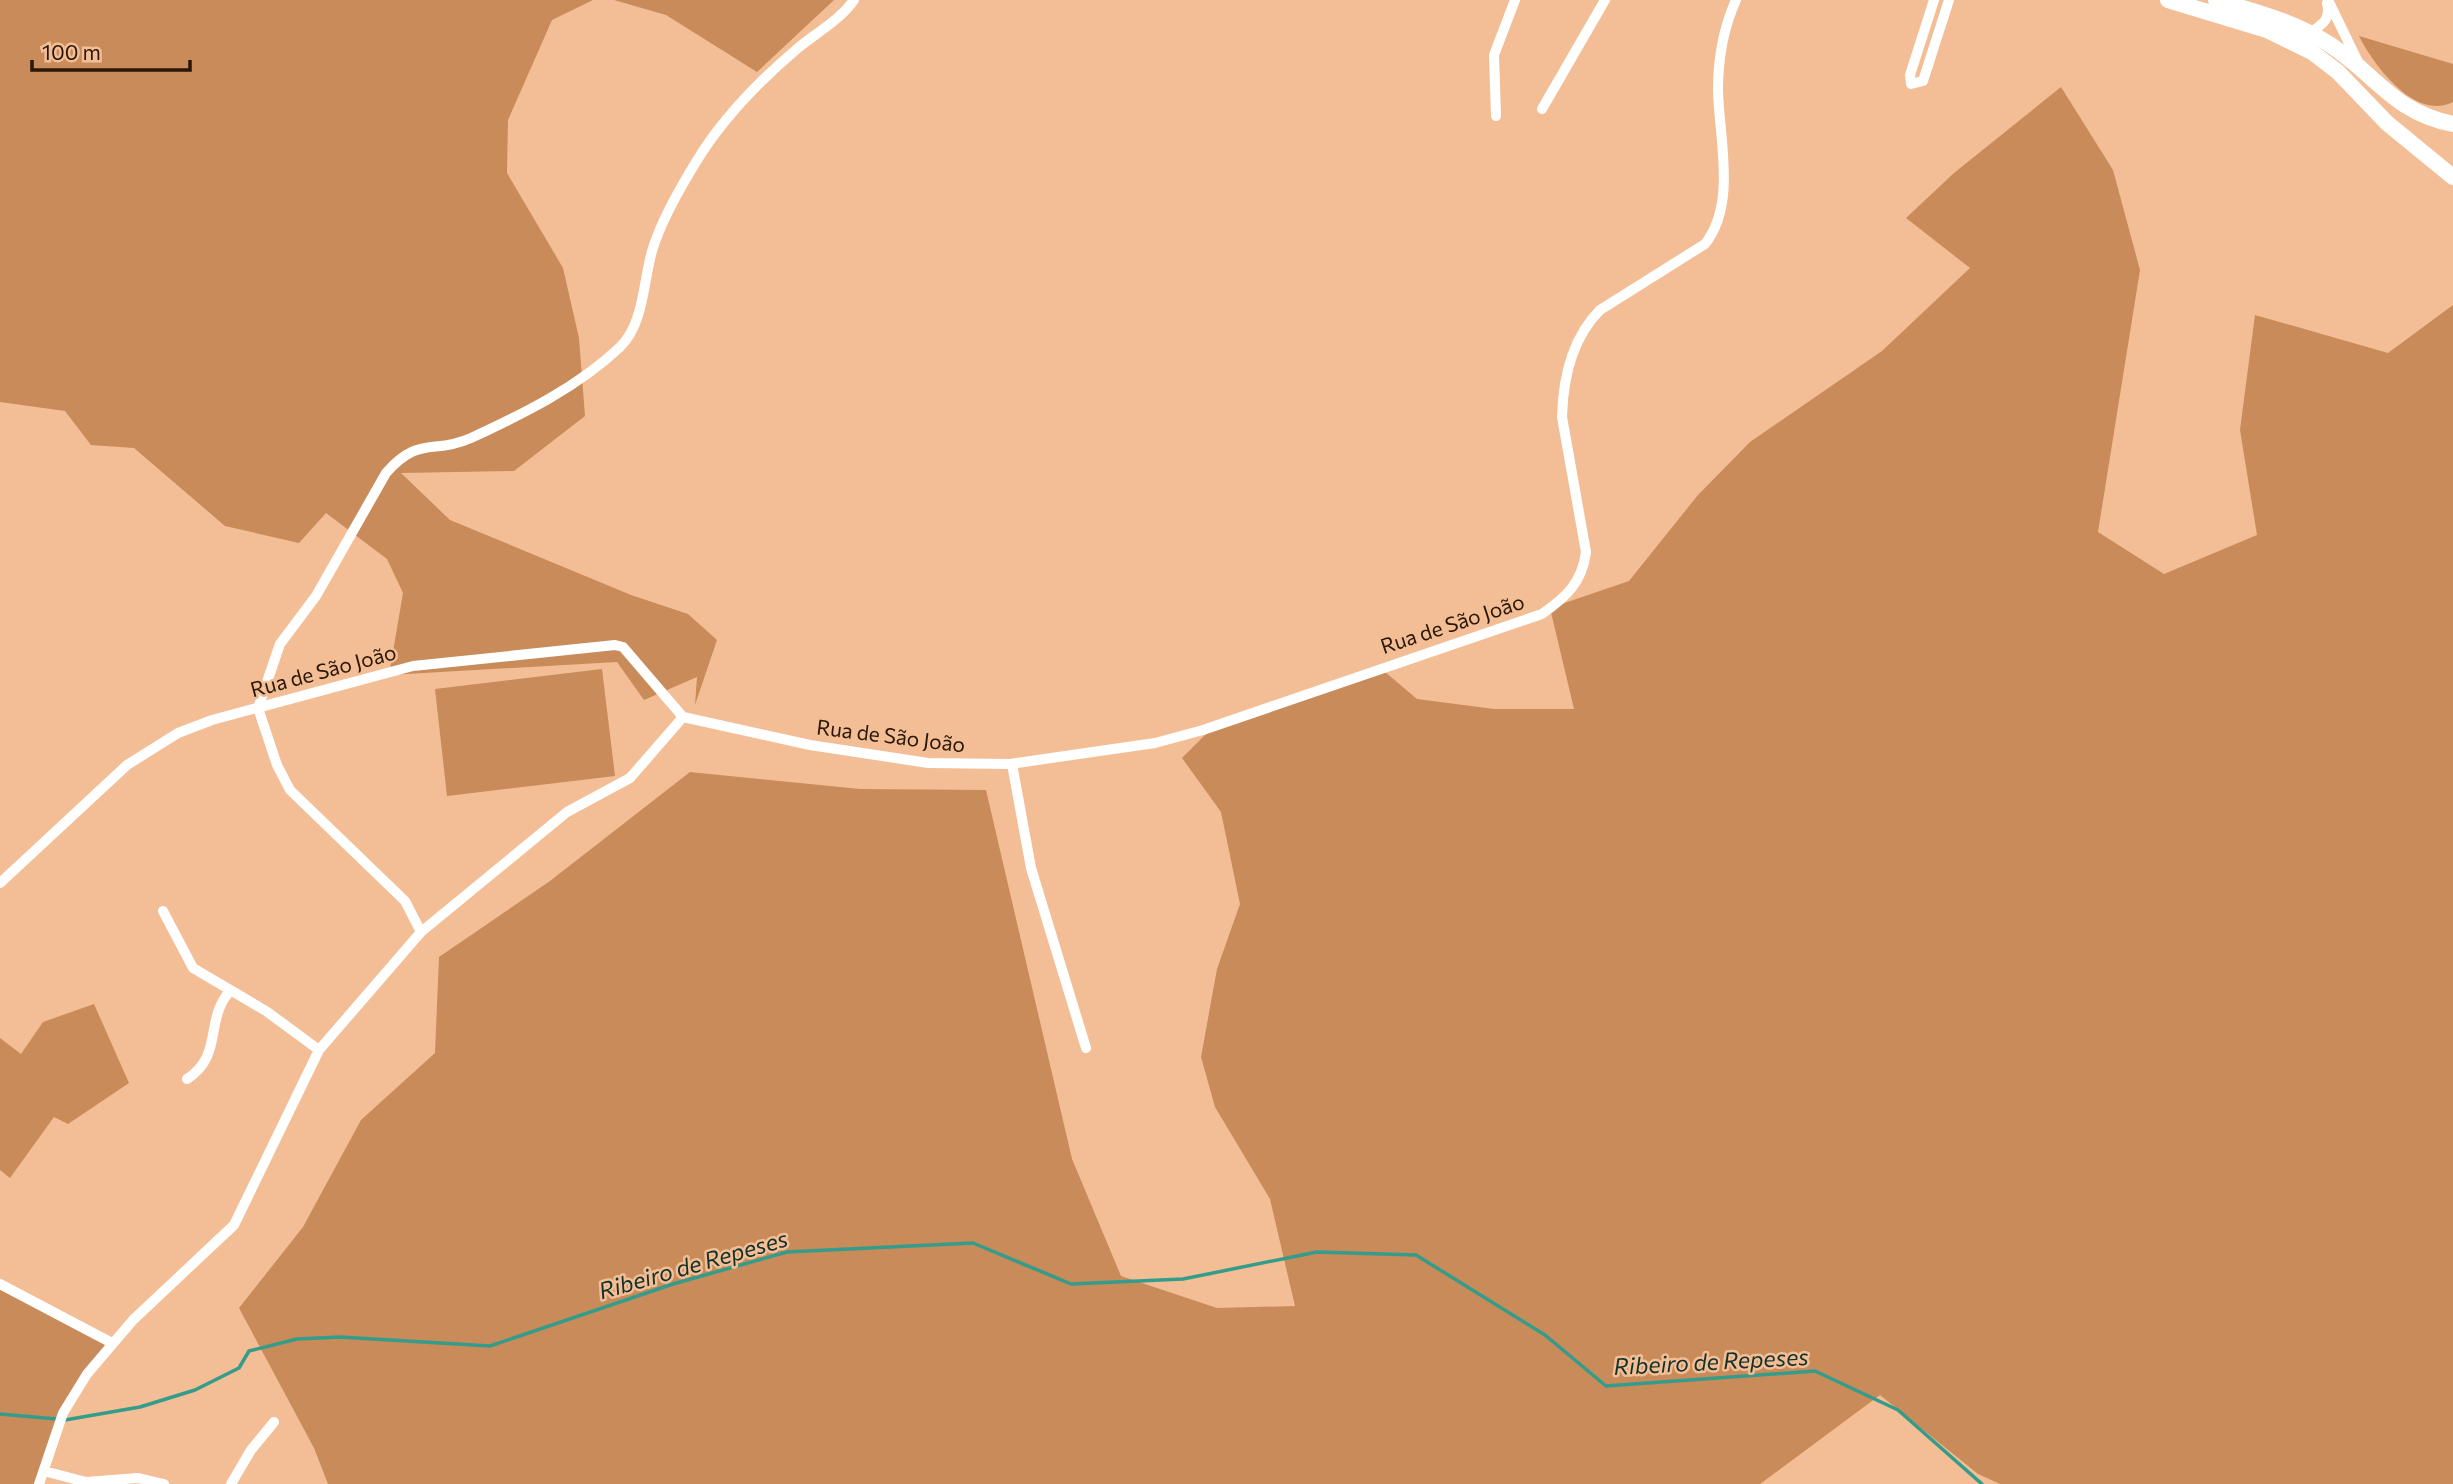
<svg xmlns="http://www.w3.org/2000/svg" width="2453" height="1484" font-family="Commissioner,sans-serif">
	<rect width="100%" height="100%" fill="#f3be95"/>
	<path fill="#c88b59" d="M 0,0 L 593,0 L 552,20 L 508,120 L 507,173 L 563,268 L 579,338 L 585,416 L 514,471 L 401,473 L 450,520 L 631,595 L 688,614 L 717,640 L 695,705 L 697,677 L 644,700 L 617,662 L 389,675 L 403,593 L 387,559 L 326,513 L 299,543 L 225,526 L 134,448 L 91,445 L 65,411 L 0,402 Z
		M 614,0 L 834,0 L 757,72 L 666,15 Z
		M 2359,36 L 2453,64 L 2453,102 C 2415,122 2373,64 2359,36 Z
		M 2061,87 L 2113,170 L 2140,270 L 2098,532 L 2164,574 L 2257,535 L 2240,430 L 2255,315 L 2388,353 L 2453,305 L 2453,1484 L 2000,1484 L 1978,1474 L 1880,1395 L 1760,1484 L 328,1484 L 314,1448 L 239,1308 L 303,1227 L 361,1120 L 435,1053 L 439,957 L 550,881 L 690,772 L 860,789 L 986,790 L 1072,1159 L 1121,1276 L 1217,1308 L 1295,1306 L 1270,1199 L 1215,1107 L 1201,1057 L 1217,969 L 1240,904 L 1221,812 L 1182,758 L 1212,728 L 1378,666 L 1417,699 L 1494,709 L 1574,709 L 1550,608 L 1629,581 L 1698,495 L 1750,442 L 1882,351 L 1970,268 L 1906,218 L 1954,173 Z
		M 602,669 L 615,776 L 447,796 L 435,689 Z
		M 94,1004 L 129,1083 L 68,1124 L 54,1117 L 10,1178 L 0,1170 L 0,1038 L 21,1054 L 43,1022 Z
		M 0,1284 L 112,1343 L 74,1394 L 39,1484 L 0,1484 Z"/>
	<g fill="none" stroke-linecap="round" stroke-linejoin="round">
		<path stroke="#349c8a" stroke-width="3.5" d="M 0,1414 L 57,1419
			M 65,1420 L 140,1407 L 195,1390 L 239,1368 L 249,1351 L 297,1339 L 340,1337 L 490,1346 L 673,1284 L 787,1252 L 973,1243 L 1071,1284 L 1183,1279 L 1317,1252 L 1416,1255 L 1545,1335 L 1606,1386 L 1815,1371 L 1898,1410 L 1982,1484"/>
		<path stroke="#fff" stroke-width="10" d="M 1934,0 L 1910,75 L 1911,84 L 1923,81 L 1949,0
			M 2328,0 L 2359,64
			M 2310,33 C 2323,24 2331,19 2327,3
			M 1542,109 L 1605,0
			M 1496,116 L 1494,55 L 1515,0
			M 258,708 L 280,644 L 316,596 L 386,473 C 419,435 433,455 471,438 C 523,414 578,387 620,347 C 645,323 643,278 653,248 C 662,219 680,188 696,162 C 722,119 759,81 798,48 C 817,32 839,21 854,0
			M 258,708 L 277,765 L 290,790 L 405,901 L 421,932
			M 1012,764 L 1031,868 L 1086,1048
			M 0,883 L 127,765 L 178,733 L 212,720 L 413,666 L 615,645 L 623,647 L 683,717 L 810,745 L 928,763 L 1010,764 L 1155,743 L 1203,730 L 1542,614 C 1566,597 1582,583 1586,552 L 1562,417 C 1563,379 1572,338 1600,310 L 1705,244 C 1737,203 1719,139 1718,90 C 1718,58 1723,29 1736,0
			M 163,911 L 193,968 L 266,1011 L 319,1050
			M 187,1079 C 224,1055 204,1020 230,991
			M 0,1284 L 112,1343
			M 44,1471 L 86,1482 L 138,1478 L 164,1484
			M 39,1484 L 63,1413 L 87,1374 L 133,1320 L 234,1225 L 319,1050 L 421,932 L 567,812 L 630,778 L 683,717
			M 231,1484 L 251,1450 L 274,1422"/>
		<path stroke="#fff" stroke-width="16" d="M 2168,0 L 2267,30 L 2312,52 L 2338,72 L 2387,123 L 2453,177
			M 2216,0 C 2256,12 2296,22 2332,46 C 2378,77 2394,112 2453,124"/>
	</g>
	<g text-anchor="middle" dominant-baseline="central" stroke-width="5" stroke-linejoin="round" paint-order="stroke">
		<g font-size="21" fill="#2a1707" stroke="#f3be95">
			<text transform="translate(1452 623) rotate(-18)">Rua de São João</text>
			<text transform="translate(323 670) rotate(-15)">Rua de São João</text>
			<text transform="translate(891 735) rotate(7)">Rua de São João</text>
		</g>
		<g font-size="23" font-style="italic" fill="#12312b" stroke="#f3be95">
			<text transform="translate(693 1264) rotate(-16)">Ribeiro de Repeses</text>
			<text transform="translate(1711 1361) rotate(-3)">Ribeiro de Repeses</text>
		</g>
	</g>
	<path d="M32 60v10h158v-10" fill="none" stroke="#2a1707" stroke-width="3.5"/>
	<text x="42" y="60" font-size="21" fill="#2a1707" stroke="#f3be95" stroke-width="5" paint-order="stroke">100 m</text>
</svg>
